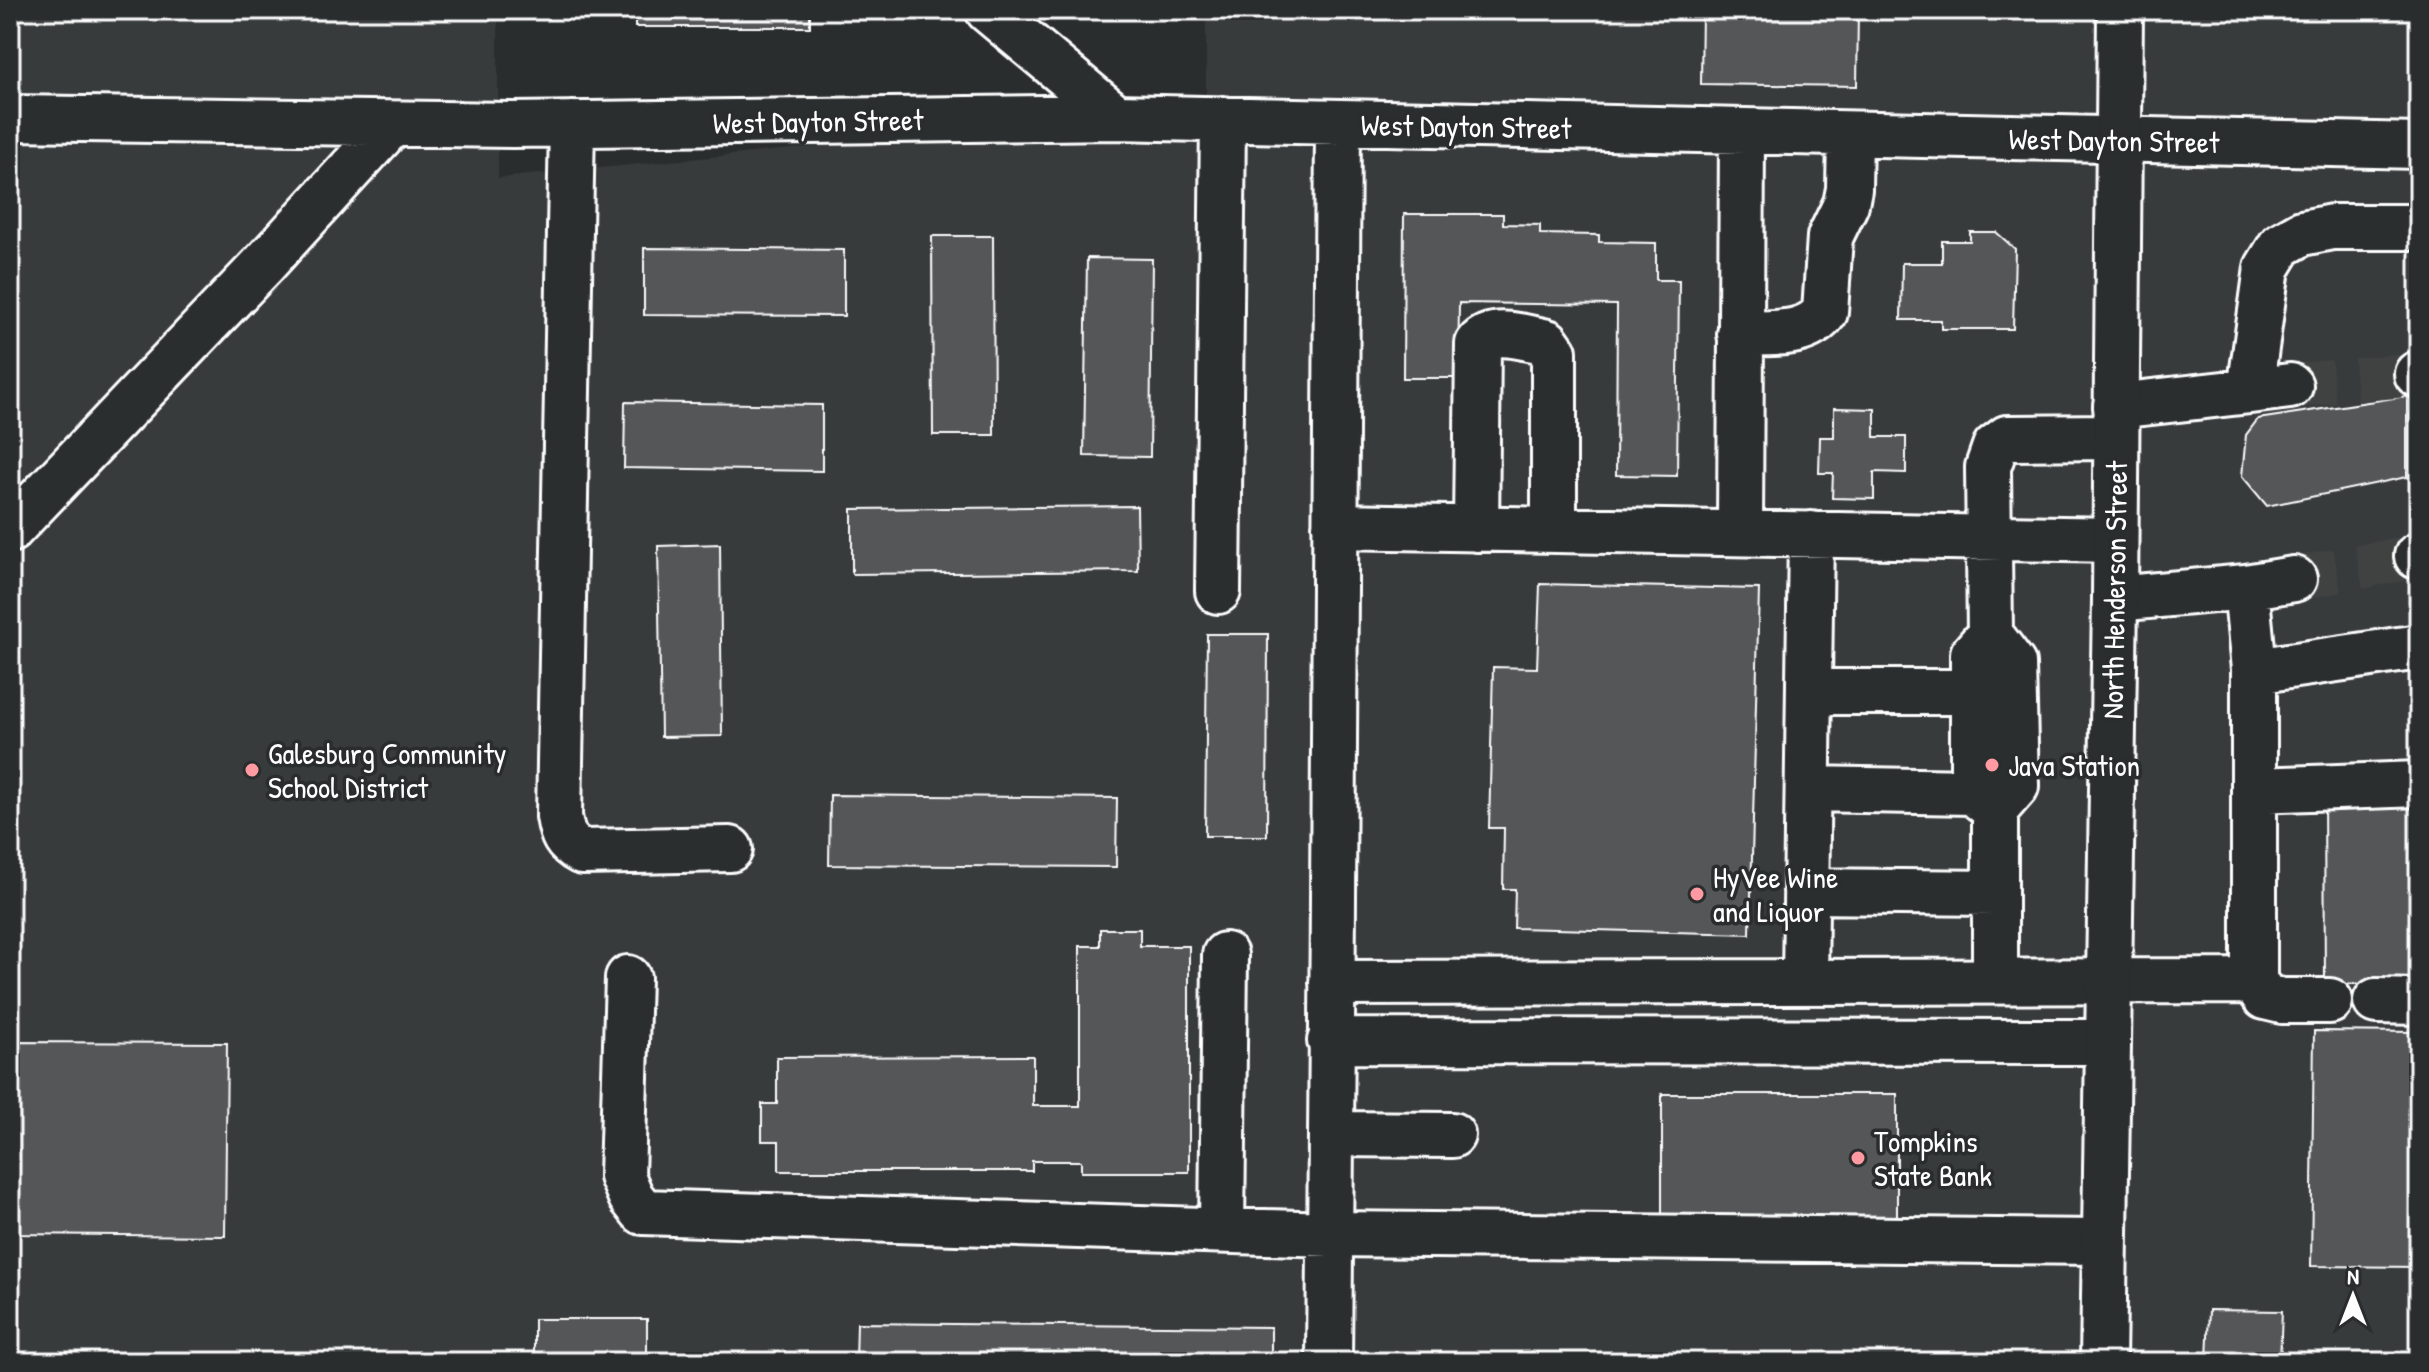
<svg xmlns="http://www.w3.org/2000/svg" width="2429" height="1372" font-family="'Patrick Hand',sans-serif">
	<rect width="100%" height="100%" fill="#2a2d2e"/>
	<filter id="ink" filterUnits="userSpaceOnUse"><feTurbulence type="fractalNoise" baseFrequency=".0125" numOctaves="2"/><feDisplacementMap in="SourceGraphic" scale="16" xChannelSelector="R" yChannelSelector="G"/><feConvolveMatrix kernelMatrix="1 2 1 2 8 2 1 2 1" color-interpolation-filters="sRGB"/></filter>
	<g filter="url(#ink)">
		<path fill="#373a3b" d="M 10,10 L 498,10 L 498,178 L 1116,117 L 1206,119 L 1206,10 L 2419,10 L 2419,1362 L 10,1362 Z"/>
		<path fill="#555758" stroke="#fff" stroke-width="2" d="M 635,10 L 810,10 L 810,27 L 635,27 Z
			M 1702,10 L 1858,10 L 1857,86 L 1701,84 Z
			M 1404,214 L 1503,214 L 1503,224 L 1540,225 L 1540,234 L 1599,235 L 1599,242 L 1656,243 L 1656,280 L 1679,280 L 1677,476 L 1616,475 L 1617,305 L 1459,303 L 1458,378 L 1403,378 Z
			M 1970,232 L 1996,232 L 2015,249 L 2013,329 L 1941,329 L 1941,320 L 1901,320 L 1902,263 L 1942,263 L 1942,241 L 1970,241 Z
			M 932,236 L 993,236 L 994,435 L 933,435 Z
			M 644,248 L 844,250 L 844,316 L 644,315 Z
			M 1087,258 L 1152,259 L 1150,457 L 1084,456 Z
			M 2407,396 L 2407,477 L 2267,506 L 2242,476 L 2246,435 L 2258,419 Z
			M 625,402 L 822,405 L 822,471 L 624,468 Z
			M 1834,408 L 1875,409 L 1875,437 L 1906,437 L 1906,473 L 1874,472 L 1874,499 L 1832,498 L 1833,473 L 1819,473 L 1820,437 L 1834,437 Z
			M 1137,506 L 1138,571 L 852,574 L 852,509 Z
			M 720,544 L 722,736 L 661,737 L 658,546 Z
			M 1540,584 L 1759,589 L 1750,934 L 1514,928 L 1515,889 L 1503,889 L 1504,828 L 1489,828 L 1493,667 L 1537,668 Z
			M 1207,634 L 1268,634 L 1267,836 L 1205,836 Z
			M 2415,793 L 2415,895 L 2419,895 L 2419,984 L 2325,984 L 2324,794 Z
			M 830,795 L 1117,798 L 1116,867 L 829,865 Z
			M 1100,929 L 1140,929 L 1140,946 L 1189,946 L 1189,1172 L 1081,1172 L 1081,1161 L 1032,1161 L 1032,1171 L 779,1171 L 779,1141 L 762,1141 L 762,1104 L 777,1104 L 777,1057 L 1033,1056 L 1033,1106 L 1080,1106 L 1080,946 L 1100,946 Z
			M 2314,1031 L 2419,1032 L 2419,1267 L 2311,1266 Z
			M 10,1042 L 227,1043 L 225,1236 L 10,1234 Z
			M 1662,1094 L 1897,1094 L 1897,1230 L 1852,1230 L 1852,1264 L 1791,1264 L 1791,1230 L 1662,1230 Z
			M 2209,1310 L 2282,1311 L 2280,1362 L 2207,1362 Z
			M 534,1319 L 647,1319 L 647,1362 L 534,1362 Z
			M 857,1323 L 1271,1327 L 1271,1362 L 856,1362 Z"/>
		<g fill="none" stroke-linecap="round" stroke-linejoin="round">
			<path stroke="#3f4243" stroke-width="44" stroke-dasharray="44 22" stroke-linecap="butt" d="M 2290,386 L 2417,374
				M 2294,579 L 2417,556"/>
			<defs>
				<path id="minor" d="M 988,10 L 1116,117
					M 10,118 L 512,125 L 1116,117 L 2419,146
					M 572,124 L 559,816 C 562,835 565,843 582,852 L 730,849
					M 1740,334 C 1769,332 1806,338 1825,312 L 1830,237 L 1846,204 L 1849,189 L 1850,135
					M 2417,374 L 2419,374
					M 2250,391 L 2290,386
					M 2116,406 L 2250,391 L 2267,268 L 2281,245 L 2302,233 L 2332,227 L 2419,227
					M 1335,526 L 2115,540
					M 1476,529 L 1478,344 C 1493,326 1527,338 1547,342 L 1554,352 L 1554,530
					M 10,530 L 264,264 L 392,124
					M 1740,533 L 1742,132
					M 2417,556 L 2419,555
					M 2246,587 L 2294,579
					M 1218,591 L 1223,119
					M 1990,634 L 1973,654 L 1973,792 L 1995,810
					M 2254,669 L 2268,669 L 2419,647
					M 1809,692 L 1972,692
					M 1808,789 L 1973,792
					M 2254,790 L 2419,784
					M 1806,891 L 1995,893
					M 628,978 L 622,1176 L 631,1197 L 643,1212 L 1330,1234 L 2103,1242
					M 2254,981 L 2265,997 L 2282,1001 L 2330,1001
					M 1805,982 L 1811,534
					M 1995,982 L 1995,810 L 2016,786 L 2013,664 L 1990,634 L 1988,467 L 1995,447 L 2007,438 L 2116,437
					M 1332,983 L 2254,981 L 2254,669 L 2246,587 L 2115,599
					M 2376,1001 L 2419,1002
					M 1330,1041 L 2107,1042
					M 1331,1134 L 1452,1135
					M 1222,1230 L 1225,955
					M 1329,1362 C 1332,949 1338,536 1338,123"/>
				<path id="major" d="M 2103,1362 L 2115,599 L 2120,10"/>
			</defs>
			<use href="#minor" stroke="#fff" stroke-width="50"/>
			<use href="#major" stroke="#fff" stroke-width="50"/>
			<use href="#minor" stroke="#2a2d2e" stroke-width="44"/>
			<use href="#major" stroke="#2a2d2e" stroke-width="44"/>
		</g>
	</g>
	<g fill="#ff9aa2" stroke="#2a2d2e" stroke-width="3">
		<circle cx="1992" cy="765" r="8"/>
		<circle cx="252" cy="770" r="8"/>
		<circle cx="1697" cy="894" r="8"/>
		<circle cx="1858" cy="1158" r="8"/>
	</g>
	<g text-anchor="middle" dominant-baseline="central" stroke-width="7" stroke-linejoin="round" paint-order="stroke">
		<g font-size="30" fill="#fff" stroke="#2a2d2e">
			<text transform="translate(818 121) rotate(-1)">West Dayton Street</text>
			<text transform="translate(1466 126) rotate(1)">West Dayton Street</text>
			<text transform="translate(2114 140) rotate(1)">West Dayton Street</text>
			<text transform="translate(2114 590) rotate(-89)">North Henderson Street</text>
		</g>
		<g font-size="30" fill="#fff" stroke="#2a2d2e" text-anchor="start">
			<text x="268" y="753">Galesburg Community<tspan x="268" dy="34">School District</tspan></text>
			<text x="2008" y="765">Java Station</text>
			<text x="1713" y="877">HyVee Wine<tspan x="1713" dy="34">and Liquor</tspan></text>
			<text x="1874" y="1141">Tompkins<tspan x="1874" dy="34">State Bank</tspan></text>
		</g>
	</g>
	<rect width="2429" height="1372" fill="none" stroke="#2a2d2e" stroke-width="40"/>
	<rect x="20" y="20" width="2389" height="1332" fill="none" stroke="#fff" stroke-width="3" filter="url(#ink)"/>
	<g transform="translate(2353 1296)" stroke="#2a2d2e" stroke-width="6" paint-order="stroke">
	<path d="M0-6L14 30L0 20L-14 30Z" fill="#ffffff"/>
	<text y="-12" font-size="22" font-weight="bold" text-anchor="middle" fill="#ffffff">N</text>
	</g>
</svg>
